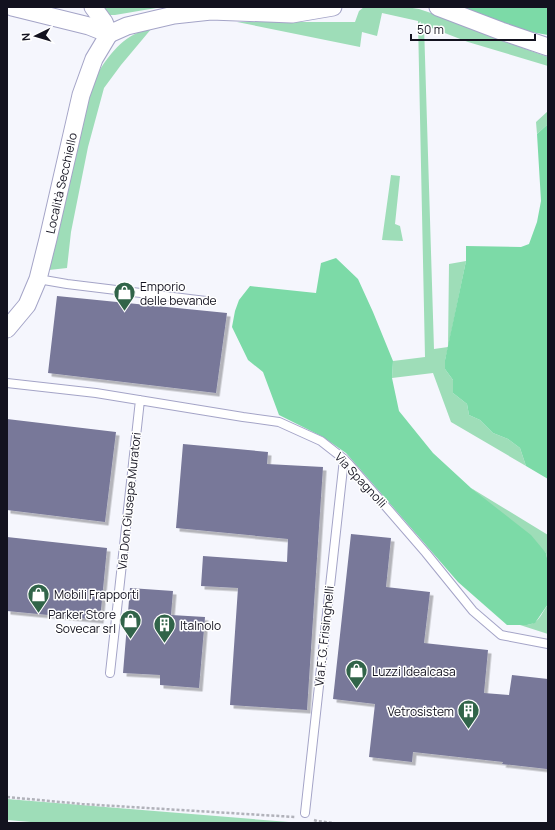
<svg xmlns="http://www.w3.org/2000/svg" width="555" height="830" font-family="Manrope,sans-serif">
	<defs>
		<filter id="shadow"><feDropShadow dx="3.5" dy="3.5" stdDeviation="0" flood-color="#0004"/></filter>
	</defs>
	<rect width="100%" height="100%" fill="#f5f6fd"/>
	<path fill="#9eddb8" d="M 104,7 L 162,7 L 115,15 L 110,15 Z
		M 364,7 L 406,7 L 419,9 L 449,19 L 489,36 L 548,57 L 548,66 L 468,42 L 424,25 L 434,349 L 448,347 L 449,264 L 466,261 L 448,348 L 445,360 L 445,369 L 453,380 L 453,393 L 467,404 L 469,415 L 480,420 L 493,433 L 508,439 L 520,448 L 526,466 L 451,422 L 433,373 L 392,378 L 393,361 L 425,357 L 418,21 L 382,13 L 377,36 L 362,32 L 360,47 L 237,22 L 355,22 L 359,11 Z
		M 152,28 L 121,65 L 104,88 L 88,147 L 71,232 L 67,268 L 49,270 L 93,82 C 102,64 118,41 137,33 C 142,31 147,29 152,28 Z
		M 548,111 L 548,124 L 537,134 L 536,122 Z
		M 391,175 L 400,176 L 395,224 L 400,226 L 403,241 L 382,240 Z
		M 471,488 L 548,535 L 548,563 L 546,553 Z
		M 548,604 L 548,634 L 520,625 C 538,626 539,618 548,604 Z
		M 7,799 L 289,822 L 294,823 L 43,823 L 7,820 Z"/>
	<path fill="#7cdaa7" d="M 464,7 L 548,7 L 548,35 L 531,32 L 488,18 Z
		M 548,124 L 548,479 L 526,466 L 520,448 L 508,439 L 493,433 L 480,420 L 469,415 L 467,404 L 453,393 L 453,380 L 445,369 L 445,360 L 466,261 L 466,246 L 521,247 L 529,244 L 537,222 L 541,201 L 537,134 Z
		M 336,258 L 358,279 L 373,312 L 393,361 L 392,378 L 399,411 L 433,453 L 471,488 L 531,535 L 546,553 L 548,563 L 548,604 L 535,623 L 527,625 L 507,625 L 458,582 L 346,453 L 323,437 L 279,415 L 263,372 L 248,360 L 232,327 L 235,311 L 239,300 L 250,286 L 316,293 L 321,263 Z"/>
	<path fill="#787899" filter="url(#shadow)" d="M 57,296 L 227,313 L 216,393 L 48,373 Z
		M 7,419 L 116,432 L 105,522 L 7,510 Z
		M 183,444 L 268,452 L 267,464 L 323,467 L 307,710 L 230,705 L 238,588 L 201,586 L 203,556 L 287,562 L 288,539 L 176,528 Z
		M 351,534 L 391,538 L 386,587 L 430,592 L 424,643 L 488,650 L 484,693 L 509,695 L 512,675 L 548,679 L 548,756 L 547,769 L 502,764 L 503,762 L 413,752 L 412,762 L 369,757 L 375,704 L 333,699 Z
		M 7,537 L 107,548 L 100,620 L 7,611 Z
		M 130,588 L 173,591 L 171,615 L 205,617 L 199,688 L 160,685 L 160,675 L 123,673 Z"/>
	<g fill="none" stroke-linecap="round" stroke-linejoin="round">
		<defs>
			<path id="lane" d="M 38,279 L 67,284 L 206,301
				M 7,383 L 96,393 L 243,417 L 279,422 L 321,441 L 344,459 L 349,464 L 426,553 L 473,611 L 501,635 L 548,644
				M 110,673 L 140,400
				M 305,813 L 344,459"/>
			<g id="street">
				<path d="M 12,7 L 89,26 L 109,34 L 127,26 L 174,15 L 211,11 L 292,14 L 333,7"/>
				<path d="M 93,7 L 104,22 L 109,34"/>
				<path d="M 438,7 L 501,31 L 548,47"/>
				<path id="s1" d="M 7,329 L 27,305 L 38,279 L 48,239 L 81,95 L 94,59 L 109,34"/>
			</g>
		</defs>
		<use href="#lane" stroke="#a4a4c7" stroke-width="10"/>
		<use href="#street" stroke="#a4a4c7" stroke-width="19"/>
		<path stroke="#b1b2ba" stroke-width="2.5" stroke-dasharray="3 2" stroke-linecap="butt" d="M 7,797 L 82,804 L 295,817
			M 314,820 L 317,821 L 334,823"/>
		<use href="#lane" stroke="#fff" stroke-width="8"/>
		<use href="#street" stroke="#fff" stroke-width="17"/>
	</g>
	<defs>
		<symbol id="shop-pin" viewBox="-11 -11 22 30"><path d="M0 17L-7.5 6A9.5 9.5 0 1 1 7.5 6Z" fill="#316449" stroke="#fff"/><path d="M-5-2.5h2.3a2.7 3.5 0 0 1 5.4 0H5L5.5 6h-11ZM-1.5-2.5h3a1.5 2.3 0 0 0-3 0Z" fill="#fff"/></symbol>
		<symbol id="building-pin" viewBox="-11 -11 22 30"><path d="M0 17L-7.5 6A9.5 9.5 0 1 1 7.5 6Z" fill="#316449" stroke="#fff"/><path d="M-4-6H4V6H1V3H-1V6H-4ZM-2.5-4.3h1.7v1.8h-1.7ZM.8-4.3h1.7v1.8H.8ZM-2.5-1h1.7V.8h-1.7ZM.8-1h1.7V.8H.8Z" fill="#fff"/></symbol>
	</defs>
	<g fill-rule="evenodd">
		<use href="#shop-pin" x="112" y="280" width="25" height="34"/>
		<use href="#shop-pin" x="26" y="582" width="25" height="34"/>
		<use href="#shop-pin" x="118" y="608" width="25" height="34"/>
		<use href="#building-pin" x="152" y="612" width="25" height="34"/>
		<use href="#shop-pin" x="344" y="658" width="25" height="34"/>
		<use href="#building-pin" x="456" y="698" width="25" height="34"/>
	</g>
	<g text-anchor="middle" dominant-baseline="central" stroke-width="3" stroke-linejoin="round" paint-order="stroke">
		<g font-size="12" fill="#13121f" stroke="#fff">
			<text stroke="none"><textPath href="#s1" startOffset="158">Località Secchiello</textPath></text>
			<text transform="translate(361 480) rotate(47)">Via Spagnolli</text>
			<text transform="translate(129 501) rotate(-84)">Via Don Giusepe Muratori</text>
			<text transform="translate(324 636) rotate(-84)">Via F. G. Frisinghelli</text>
		</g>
		<g font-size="12" fill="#13121f" stroke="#fff" text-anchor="start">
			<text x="140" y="286">Emporio<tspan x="140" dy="14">delle bevande</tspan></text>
			<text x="54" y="594">Mobili Frapporti</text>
			<text x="116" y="614" text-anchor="end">Parker Store<tspan x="116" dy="14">Sovecar srl</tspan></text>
			<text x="180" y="625">Italnolo</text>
			<text x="372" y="671">Luzzi Idealcasa</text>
			<text x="454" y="711" text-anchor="end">Vetrosistem</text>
		</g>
	</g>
	<rect width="555" height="830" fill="none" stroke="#13121f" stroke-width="16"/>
	<g transform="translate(36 36) rotate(265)" stroke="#ffffff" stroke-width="3" paint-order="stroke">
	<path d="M0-3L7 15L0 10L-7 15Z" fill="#13121f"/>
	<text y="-6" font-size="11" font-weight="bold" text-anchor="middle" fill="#13121f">N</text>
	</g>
	<path d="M411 34v6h124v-6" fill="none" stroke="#13121f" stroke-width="2"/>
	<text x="417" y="34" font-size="12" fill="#13121f" stroke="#ffffff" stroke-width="3" paint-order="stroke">50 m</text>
</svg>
